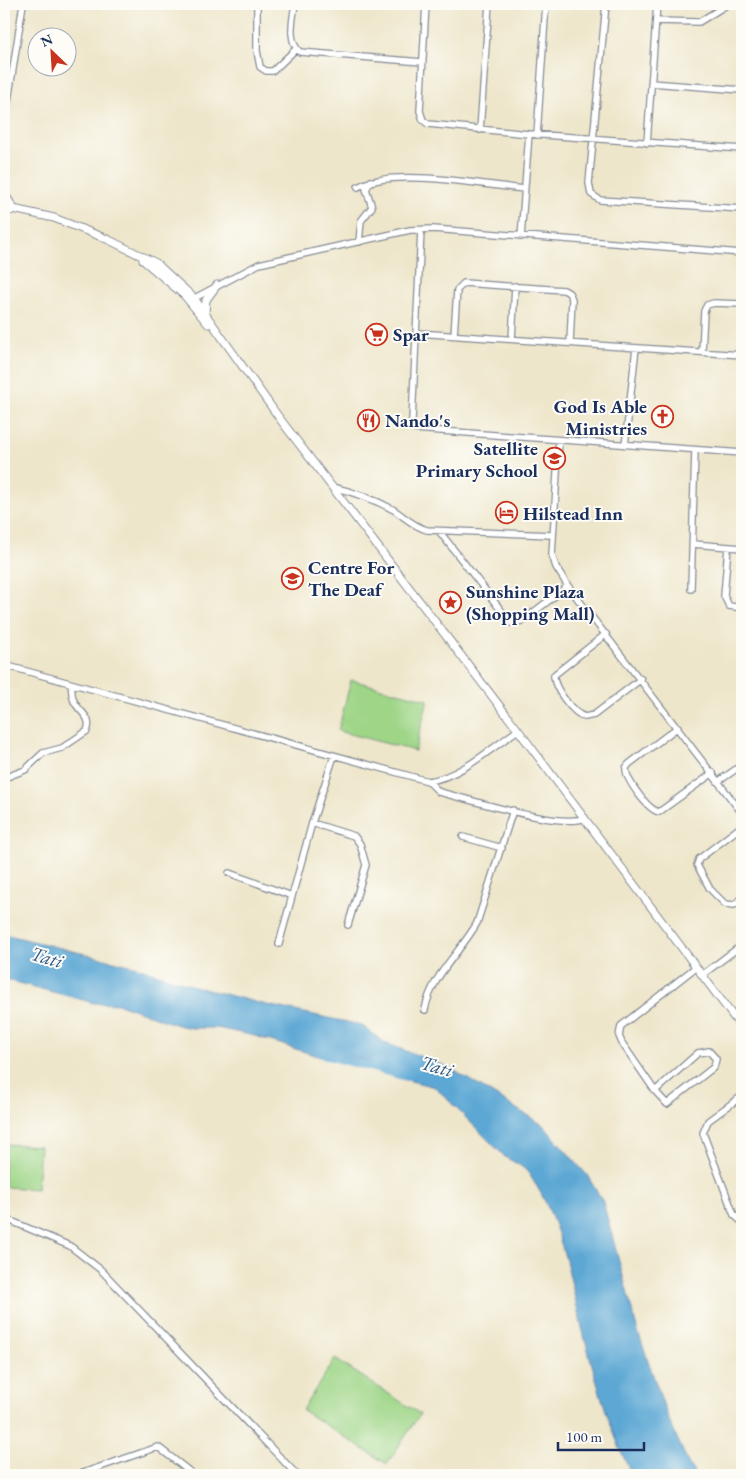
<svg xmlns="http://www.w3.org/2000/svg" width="746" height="1479" font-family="'EB Garamond',serif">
	<rect width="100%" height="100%" fill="#fdfcf7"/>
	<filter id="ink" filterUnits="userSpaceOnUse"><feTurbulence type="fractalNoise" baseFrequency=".02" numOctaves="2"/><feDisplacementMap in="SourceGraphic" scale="10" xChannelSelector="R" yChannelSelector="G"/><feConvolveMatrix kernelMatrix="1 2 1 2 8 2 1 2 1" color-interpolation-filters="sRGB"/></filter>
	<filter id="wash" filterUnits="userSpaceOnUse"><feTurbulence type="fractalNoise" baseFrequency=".0096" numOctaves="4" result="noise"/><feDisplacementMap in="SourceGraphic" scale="20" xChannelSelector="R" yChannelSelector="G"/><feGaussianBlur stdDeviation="1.12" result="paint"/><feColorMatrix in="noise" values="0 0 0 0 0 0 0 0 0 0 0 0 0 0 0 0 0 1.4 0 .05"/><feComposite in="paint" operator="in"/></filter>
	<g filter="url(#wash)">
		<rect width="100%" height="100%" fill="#eee6ca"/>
		<path fill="#9ed587" stroke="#5c8272" d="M 351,680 L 428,700 L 415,751 L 338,731 Z
			M 4,1144 L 40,1146 L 37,1189 L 4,1187 Z
			M 335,1359 L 420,1414 L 387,1464 L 302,1410 Z"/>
		<path fill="#5ca7d4" stroke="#3c6b99" d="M 4,934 L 134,966 L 197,987 L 267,1005 L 361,1025 L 385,1043 L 450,1068 L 543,1125 L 587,1175 L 603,1202 L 638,1332 L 668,1418 L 689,1465 L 696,1475 L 632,1475 C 613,1437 599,1392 588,1350 C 571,1292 565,1225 529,1174 C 524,1166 513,1162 505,1157 L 435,1087 L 411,1081 L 364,1059 L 349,1056 L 327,1059 L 255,1036 L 217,1028 L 192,1028 L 177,1025 L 119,1004 L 94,1003 L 4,979 Z"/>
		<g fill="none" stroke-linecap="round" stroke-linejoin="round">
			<path stroke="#5ca7d4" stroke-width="10" d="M 324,1054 L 407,1076"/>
		</g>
	</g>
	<g filter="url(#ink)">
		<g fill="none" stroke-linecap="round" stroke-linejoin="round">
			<defs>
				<path id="minor" d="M 257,4 L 257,51 L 260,67 L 266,71 L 273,71 L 296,49
					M 295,4 C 293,19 287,41 300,52 L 422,62
					M 411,4 L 426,5
					M 426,4 L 420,111 L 423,120 L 428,124 L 529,134 L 742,149
					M 606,4 L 589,183 L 591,194 L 600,200 L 742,209
					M 656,21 L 699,22 L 728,4
					M 651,83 L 742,90
					M 4,127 L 23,4
					M 480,130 L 489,4
					M 537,135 L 546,4
					M 647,143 L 657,4
					M 358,187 C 390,167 485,185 524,189
					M 421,230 L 412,421 L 414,429 L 742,453
					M 521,237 L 529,134
					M 359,242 L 361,221 L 372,207 L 366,189 L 371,181
					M 191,300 L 259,264 L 410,230 L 433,229 L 742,253
					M 417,333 L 742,355
					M 454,335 L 457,290 L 464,283 L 564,290 L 569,293 L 572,299 L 570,343
					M 512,339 L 515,286
					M 702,352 L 704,311 L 707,305 L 714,303 L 742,304
					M 559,440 L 552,555 L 556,567 L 568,586 L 742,813
					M 625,445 L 636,348
					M 332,487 C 354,492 374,499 394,510 C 406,518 413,526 427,530 L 552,535
					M 439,531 L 511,623 L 522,621 L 568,586
					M 693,544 L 742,548
					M 728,547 L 724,596 L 729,606 L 742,608
					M 691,589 L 695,450
					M 606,634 L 554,675 C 553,687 573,714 585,717 L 594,715 L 641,679
					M 4,665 L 428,781 C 459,778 493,747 518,730
					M 678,727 L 629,764 L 626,768 C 625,779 648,810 659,812 L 713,773
					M 4,778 L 25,770 L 43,753 L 62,748 L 87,731 C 95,712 68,712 72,684
					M 428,781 L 439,792 C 469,799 560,829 585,818
					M 719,781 L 742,765
					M 312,823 L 354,836 L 360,844 L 366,865 L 348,925
					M 742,826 L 699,859 L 697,865 L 710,889 L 725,904 L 734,905 L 742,898
					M 463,837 L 502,848
					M 229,873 L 292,896
					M 279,944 L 312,823 L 334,756
					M 702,975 L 742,945
					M 425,1010 C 431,976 460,953 477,923 L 513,810
					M 655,1091 L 698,1053 L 709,1051 L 716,1059 L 714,1067 L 667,1104 L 655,1091 L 622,1043 L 619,1036 L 621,1026 L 696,967
					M 742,1096 L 708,1121 L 703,1133 L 734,1215 L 742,1222
					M 4,1218 L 70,1246 L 101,1270 L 297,1475
					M 77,1475 L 158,1447 L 194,1475"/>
				<path id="tertiary" d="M 4,193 L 14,209 L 4,214
					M 4,207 L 54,218 L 107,239 L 156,263 L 194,298 L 280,419 L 518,730 L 742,1028
					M 143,260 L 184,295 L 208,324
					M 205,313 L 206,300 L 217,285"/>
			</defs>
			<use href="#minor" stroke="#848a94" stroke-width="8"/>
			<use href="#tertiary" stroke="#848a94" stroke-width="9"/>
			<use href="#minor" stroke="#fff" stroke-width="5.5"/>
			<use href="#tertiary" stroke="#fff" stroke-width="7"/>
		</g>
	</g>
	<defs>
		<symbol id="supermarket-ring" viewBox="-11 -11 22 22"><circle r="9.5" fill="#fdfcf7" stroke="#c8321e" stroke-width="1.5"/><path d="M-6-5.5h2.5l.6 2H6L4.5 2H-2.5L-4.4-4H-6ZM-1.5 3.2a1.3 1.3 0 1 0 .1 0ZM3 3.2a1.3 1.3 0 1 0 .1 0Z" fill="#c8321e"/></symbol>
		<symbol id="church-ring" viewBox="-11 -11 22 22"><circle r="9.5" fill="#fdfcf7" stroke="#c8321e" stroke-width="1.5"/><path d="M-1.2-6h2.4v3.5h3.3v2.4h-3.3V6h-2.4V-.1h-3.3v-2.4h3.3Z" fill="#c8321e"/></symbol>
		<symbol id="restaurant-ring" viewBox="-11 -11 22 22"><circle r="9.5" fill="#fdfcf7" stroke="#c8321e" stroke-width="1.5"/><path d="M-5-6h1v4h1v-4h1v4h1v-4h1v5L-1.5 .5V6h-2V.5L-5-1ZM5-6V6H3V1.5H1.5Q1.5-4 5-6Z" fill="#c8321e"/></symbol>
		<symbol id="school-ring" viewBox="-11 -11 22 22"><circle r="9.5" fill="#fdfcf7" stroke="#c8321e" stroke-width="1.5"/><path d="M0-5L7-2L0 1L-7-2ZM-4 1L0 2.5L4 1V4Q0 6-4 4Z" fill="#c8321e"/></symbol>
		<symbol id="hotel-ring" viewBox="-11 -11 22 22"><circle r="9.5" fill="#fdfcf7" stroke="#c8321e" stroke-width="1.5"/><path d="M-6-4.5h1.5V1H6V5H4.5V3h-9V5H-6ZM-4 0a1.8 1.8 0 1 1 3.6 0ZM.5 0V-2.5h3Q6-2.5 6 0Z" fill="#c8321e"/></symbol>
		<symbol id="sight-ring" viewBox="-11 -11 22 22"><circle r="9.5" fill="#fdfcf7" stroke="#c8321e" stroke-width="1.5"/><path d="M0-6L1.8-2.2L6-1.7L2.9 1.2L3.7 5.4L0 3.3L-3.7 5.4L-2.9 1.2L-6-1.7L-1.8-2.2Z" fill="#c8321e"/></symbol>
	</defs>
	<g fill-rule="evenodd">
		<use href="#supermarket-ring" x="364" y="322" width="25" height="25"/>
		<use href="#church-ring" x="650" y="404" width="25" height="25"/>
		<use href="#restaurant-ring" x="356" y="408" width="25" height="25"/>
		<use href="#school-ring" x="542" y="446" width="25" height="25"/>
		<use href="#hotel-ring" x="494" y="500" width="25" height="25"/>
		<use href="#school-ring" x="280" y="566" width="25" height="25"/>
		<use href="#sight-ring" x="438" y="590" width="25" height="25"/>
	</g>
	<g text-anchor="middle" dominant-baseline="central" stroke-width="4" stroke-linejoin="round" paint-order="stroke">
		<g font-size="19" font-weight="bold" fill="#1b2f5e" stroke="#fdfcf7" text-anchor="start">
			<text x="393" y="334">Spar</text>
			<text x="647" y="406" text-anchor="end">God Is Able<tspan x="647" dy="22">Ministries</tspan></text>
			<text x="385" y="420">Nando's</text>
			<text x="538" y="448" text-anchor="end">Satellite<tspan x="538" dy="22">Primary School</tspan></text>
			<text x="523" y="513">Hilstead Inn</text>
			<text x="308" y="567">Centre For<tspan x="308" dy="22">The Deaf</tspan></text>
			<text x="466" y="591">Sunshine Plaza<tspan x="466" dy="22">(Shopping Mall)</tspan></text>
		</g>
		<g font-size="20" font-style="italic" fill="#325987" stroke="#fdfcf7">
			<text transform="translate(47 957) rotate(16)">Tati</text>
			<text transform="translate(437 1066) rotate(15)">Tati</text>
		</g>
	</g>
	<rect width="746" height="1479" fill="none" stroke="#fdfcf7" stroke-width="20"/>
	<g transform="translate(52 52) rotate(335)"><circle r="24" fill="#fdfcf7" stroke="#a3aaba"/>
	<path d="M0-4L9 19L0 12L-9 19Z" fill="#c8321e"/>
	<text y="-8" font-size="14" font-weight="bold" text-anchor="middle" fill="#1b2f5e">N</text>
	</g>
	<path d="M558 1442v8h86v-8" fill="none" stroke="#1b2f5e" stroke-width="2.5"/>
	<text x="566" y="1442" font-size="15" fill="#1b2f5e" stroke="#fdfcf7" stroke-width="4" paint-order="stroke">100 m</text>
</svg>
